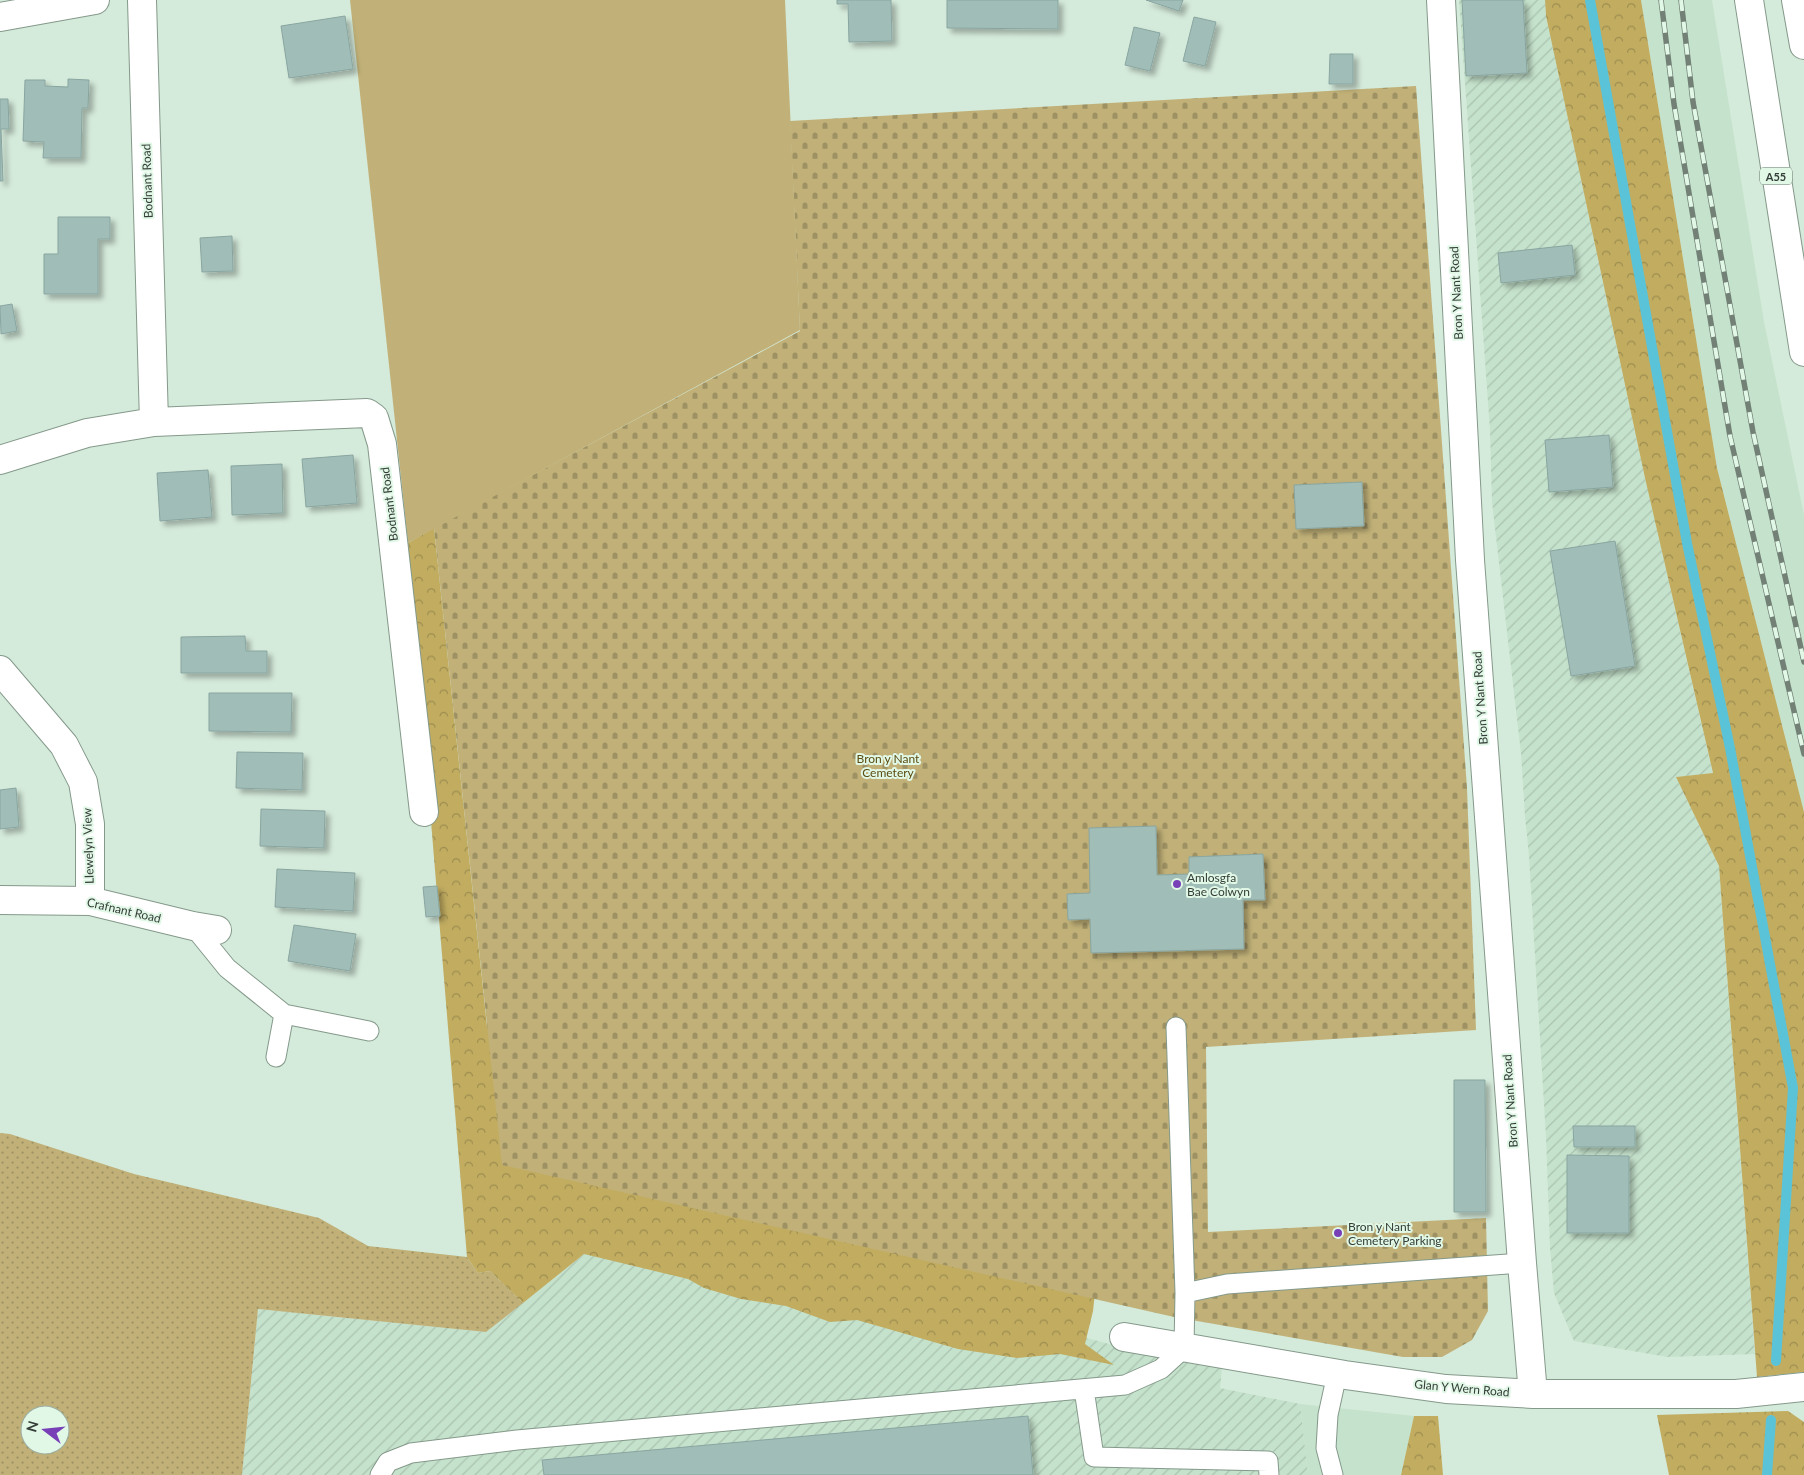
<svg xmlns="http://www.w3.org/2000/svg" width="1804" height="1475" font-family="Lato,sans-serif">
	<defs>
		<pattern id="industrial-furrows" width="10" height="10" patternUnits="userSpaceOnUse" patternTransform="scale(1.25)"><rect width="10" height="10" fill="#c5e2cc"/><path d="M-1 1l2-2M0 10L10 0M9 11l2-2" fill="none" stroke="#aac3b0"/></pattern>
		<pattern id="grass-dots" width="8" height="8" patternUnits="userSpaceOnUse" patternTransform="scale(1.25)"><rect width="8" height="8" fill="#c1b178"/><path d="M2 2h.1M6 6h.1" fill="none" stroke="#9e9163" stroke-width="1.8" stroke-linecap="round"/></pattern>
		<pattern id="forest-crowns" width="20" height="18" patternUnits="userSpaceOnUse" patternTransform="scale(1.25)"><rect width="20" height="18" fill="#c1ac60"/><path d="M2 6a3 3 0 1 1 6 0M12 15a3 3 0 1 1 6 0" fill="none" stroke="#9e8d50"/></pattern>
		<pattern id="cemetery-stones" width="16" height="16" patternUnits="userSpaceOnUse" patternTransform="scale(1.25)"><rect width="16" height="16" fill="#c1b178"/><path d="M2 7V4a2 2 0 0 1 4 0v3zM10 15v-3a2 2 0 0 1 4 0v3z" fill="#9e9163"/></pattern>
		<filter id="shadow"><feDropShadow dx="4.5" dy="4.5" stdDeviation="2.5" flood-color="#0004"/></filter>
	</defs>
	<rect width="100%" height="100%" fill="#d4eada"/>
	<path fill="#c5e2cc" d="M 1641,0 L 1712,0 L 1764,322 L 1804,515 L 1804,812 L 1717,468 Z
		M 1300,1404 L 1414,1416 L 1401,1475 L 1308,1475 Z"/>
	<path fill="url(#industrial-furrows)" d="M 1459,0 L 1545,0 L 1546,16 L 1645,478 L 1713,774 L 1676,777 L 1719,866 L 1755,1354 L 1668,1357 L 1574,1341 L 1554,1293 L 1550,1247 L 1546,1137 L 1529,856 L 1525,816 L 1521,753 L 1492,502 L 1490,430 Z
		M 602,1240 L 1079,1336 L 1132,1350 L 1222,1368 L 1220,1388 L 1300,1404 L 1308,1475 L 242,1475 L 258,1309 L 486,1332 Z"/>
	<path fill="url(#grass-dots)" fill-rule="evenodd" d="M 0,1133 L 10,1134 L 134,1174 L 319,1218 L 368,1246 L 467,1257 L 478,1273 L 490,1271 L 523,1303 L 486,1332 L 258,1309 L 242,1475 L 0,1475 ZM 30,1415 L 60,1415 L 60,1445 L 30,1445 Z"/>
	<path fill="url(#forest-crowns)" d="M 1545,0 L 1641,0 L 1717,468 L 1804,812 L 1804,1372 L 1757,1377 L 1719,866 L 1676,777 L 1713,773 L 1645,478 L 1546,16 Z
		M 434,528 L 487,1026 L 1097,1273 L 1093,1311 L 1085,1344 L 1114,1365 L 1060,1354 L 1017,1358 L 958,1349 L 857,1320 L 830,1322 L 786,1306 L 741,1299 L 704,1288 L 688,1279 L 584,1254 L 523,1303 L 490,1271 L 478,1273 L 467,1257 L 408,543 Z
		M 1788,1411 L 1804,1422 L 1804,1475 L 1669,1475 L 1657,1415 Z
		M 1414,1416 L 1438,1416 L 1443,1475 L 1401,1475 Z"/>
	<path fill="url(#cemetery-stones)" d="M 1416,86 L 1467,788 L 1476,1030 L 1206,1047 L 1208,1232 L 1486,1218 L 1488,1311 L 1472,1340 L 1442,1357 L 1403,1357 L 1174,1317 L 502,1165 L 434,528 L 800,331 L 790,121 Z"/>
	<path fill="#c1b178" d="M 350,0 L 785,0 L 800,330 L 408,543 Z"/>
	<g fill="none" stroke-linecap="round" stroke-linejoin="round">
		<path stroke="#5bc3d8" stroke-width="10" d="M 1590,0 L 1687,543 L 1730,748 L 1793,1088 L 1776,1361
			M 1767,1475 L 1771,1420"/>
	</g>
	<path fill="#a1bdb8" stroke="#89a5a0" filter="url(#shadow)" d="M 837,0 L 891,0 L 892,41 L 849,42 L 848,4 L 837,4 Z
		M 947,0 L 1058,0 L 1058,29 L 947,28 Z
		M 1146,0 L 1183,0 L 1179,11 Z
		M 1462,0 L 1523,0 L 1527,73 L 1466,76 Z
		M 345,16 L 353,69 L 289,78 L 281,26 Z
		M 1194,17 L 1216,22 L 1205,66 L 1183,61 Z
		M 1134,27 L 1160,33 L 1150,71 L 1125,65 Z
		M 1330,54 L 1353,54 L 1353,84 L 1329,84 Z
		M 68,79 L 89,80 L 88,108 L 82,108 L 81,158 L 43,158 L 44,142 L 23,141 L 25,80 L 45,80 L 45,86 L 68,87 Z
		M 0,99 L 8,99 L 9,129 L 1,129 L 3,181 L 0,181 Z
		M 58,217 L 110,217 L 110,239 L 98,239 L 98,294 L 44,294 L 44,254 L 58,254 Z
		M 232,236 L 233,271 L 202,272 L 200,238 Z
		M 1572,245 L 1575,275 L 1501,283 L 1498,253 Z
		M 12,304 L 17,331 L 1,334 L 0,306 Z
		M 1609,435 L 1613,487 L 1549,492 L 1545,440 Z
		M 353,455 L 357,503 L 306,507 L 302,459 Z
		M 282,464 L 283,513 L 232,515 L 231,466 Z
		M 208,470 L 212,517 L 160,521 L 157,473 Z
		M 1362,482 L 1364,526 L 1296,529 L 1294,485 Z
		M 1615,541 L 1635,666 L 1571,676 L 1550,551 Z
		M 245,636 L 246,651 L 267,651 L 267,673 L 181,673 L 181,637 Z
		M 209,693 L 292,693 L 291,732 L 209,731 Z
		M 237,752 L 303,753 L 302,790 L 236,788 Z
		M 16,788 L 19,827 L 0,829 L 0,790 Z
		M 261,809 L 325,811 L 324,848 L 260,846 Z
		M 1156,826 L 1157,875 L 1189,874 L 1189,857 L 1263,854 L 1265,900 L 1243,900 L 1244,949 L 1091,953 L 1090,919 L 1068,920 L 1067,894 L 1090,893 L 1089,828 Z
		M 277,869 L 355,873 L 353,911 L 275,907 Z
		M 437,886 L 440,916 L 426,917 L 423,887 Z
		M 294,925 L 356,934 L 350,971 L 288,961 Z
		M 1454,1080 L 1485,1080 L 1486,1212 L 1454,1212 Z
		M 1573,1126 L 1635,1126 L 1635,1147 L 1574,1147 Z
		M 1567,1155 L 1629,1156 L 1629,1233 L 1567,1233 Z
		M 1028,1416 L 1033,1475 L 544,1475 L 542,1460 Z"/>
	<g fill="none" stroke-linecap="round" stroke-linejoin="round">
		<defs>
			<path id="service" d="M 193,926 L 227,968 L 284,1014 L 276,1057
				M 284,1014 L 369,1031
				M 1176,1027 L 1185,1293
				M 1084,1389 L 1094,1457 L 1268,1461 L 1269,1475
				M 380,1475 L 388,1462 L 411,1453 L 517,1440 L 1125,1385 L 1161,1369 L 1184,1348 L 1185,1293 L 1227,1284 L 1522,1263
				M 1333,1475 L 1326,1448 L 1328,1415 L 1337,1374"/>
			<path id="minor" d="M 142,0 L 154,422
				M 1441,0 L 1470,560 L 1522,1263 L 1533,1394
				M 0,460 L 87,433 L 154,422 L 367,413 L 374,418 L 382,444 L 424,812
				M 0,670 L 64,745 L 83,782 L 90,824 L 90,901
				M 0,900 L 90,901 L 193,926 L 217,930
				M 1124,1337 L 1345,1375 L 1446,1389 L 1533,1394 L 1736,1394 L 1804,1387"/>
			<path id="tertiary" d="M 0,17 L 95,0"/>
			<path id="trunk" d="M 1749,0 L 1804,352
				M 1796,0 L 1804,45"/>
		</defs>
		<use href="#service" stroke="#84998a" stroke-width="21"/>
		<use href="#minor" stroke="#84998a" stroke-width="30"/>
		<use href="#tertiary" stroke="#84998a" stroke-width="30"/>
		<use href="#trunk" stroke="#84998a" stroke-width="30"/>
		<use href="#service" stroke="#fff" stroke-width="19"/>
		<use href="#minor" stroke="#fff" stroke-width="28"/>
		<use href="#tertiary" stroke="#fff" stroke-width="28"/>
		<use href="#trunk" stroke="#fff" stroke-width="28"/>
		<defs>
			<path id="rail" d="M 1661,0 L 1674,104 L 1730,436 L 1804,754
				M 1681,0 L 1693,102 L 1753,432 L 1804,662"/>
		</defs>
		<use href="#rail" stroke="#728076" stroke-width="5.5"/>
		<use href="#rail" stroke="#e1f8e7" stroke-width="4" stroke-dasharray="11" stroke-linecap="butt"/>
	</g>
	<g fill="#7740b7" stroke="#e1f8e7" stroke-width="2">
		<circle cx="1177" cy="884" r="5"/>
		<circle cx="1338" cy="1233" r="5"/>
	</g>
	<g text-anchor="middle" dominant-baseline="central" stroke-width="4" stroke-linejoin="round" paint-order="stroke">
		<rect fill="#e1f8e7" stroke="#68756c" stroke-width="1" x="1760" y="167.5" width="32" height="17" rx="4"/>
		<g font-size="11" font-weight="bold" fill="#343d37">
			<text x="1776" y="176">A55</text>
		</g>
		<g font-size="12" fill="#343d37" stroke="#e1f8e7">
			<text transform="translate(147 181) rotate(-92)">Bodnant Road</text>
			<text transform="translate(1456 293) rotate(-93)">Bron Y Nant Road</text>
			<text transform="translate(389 504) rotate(-97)">Bodnant Road</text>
			<text transform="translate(1480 698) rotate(-94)">Bron Y Nant Road</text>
			<text transform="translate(88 846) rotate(-92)">Llewelyn View</text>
			<text transform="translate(124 910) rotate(13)">Crafnant Road</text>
			<text transform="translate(1510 1101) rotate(-94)">Bron Y Nant Road</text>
			<text transform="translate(1462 1388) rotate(5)">Glan Y Wern Road</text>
		</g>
		<g font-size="12" fill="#5b4c11" stroke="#e1f8e7">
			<text x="888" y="758">Bron y Nant<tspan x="888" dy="14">Cemetery</tspan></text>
		</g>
		<g font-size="12" fill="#343d37" stroke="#e1f8e7" text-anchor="start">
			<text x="1187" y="877">Amlosgfa<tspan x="1187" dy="14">Bae Colwyn</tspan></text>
			<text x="1348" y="1226">Bron y Nant<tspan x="1348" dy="14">Cemetery Parking</tspan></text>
		</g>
	</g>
	<g transform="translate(45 1430) rotate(286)"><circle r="24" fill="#e1f8e7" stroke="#9cada1"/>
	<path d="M0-4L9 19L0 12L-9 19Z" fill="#7740b7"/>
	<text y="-8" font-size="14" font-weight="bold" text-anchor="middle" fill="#343d37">N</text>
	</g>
</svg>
